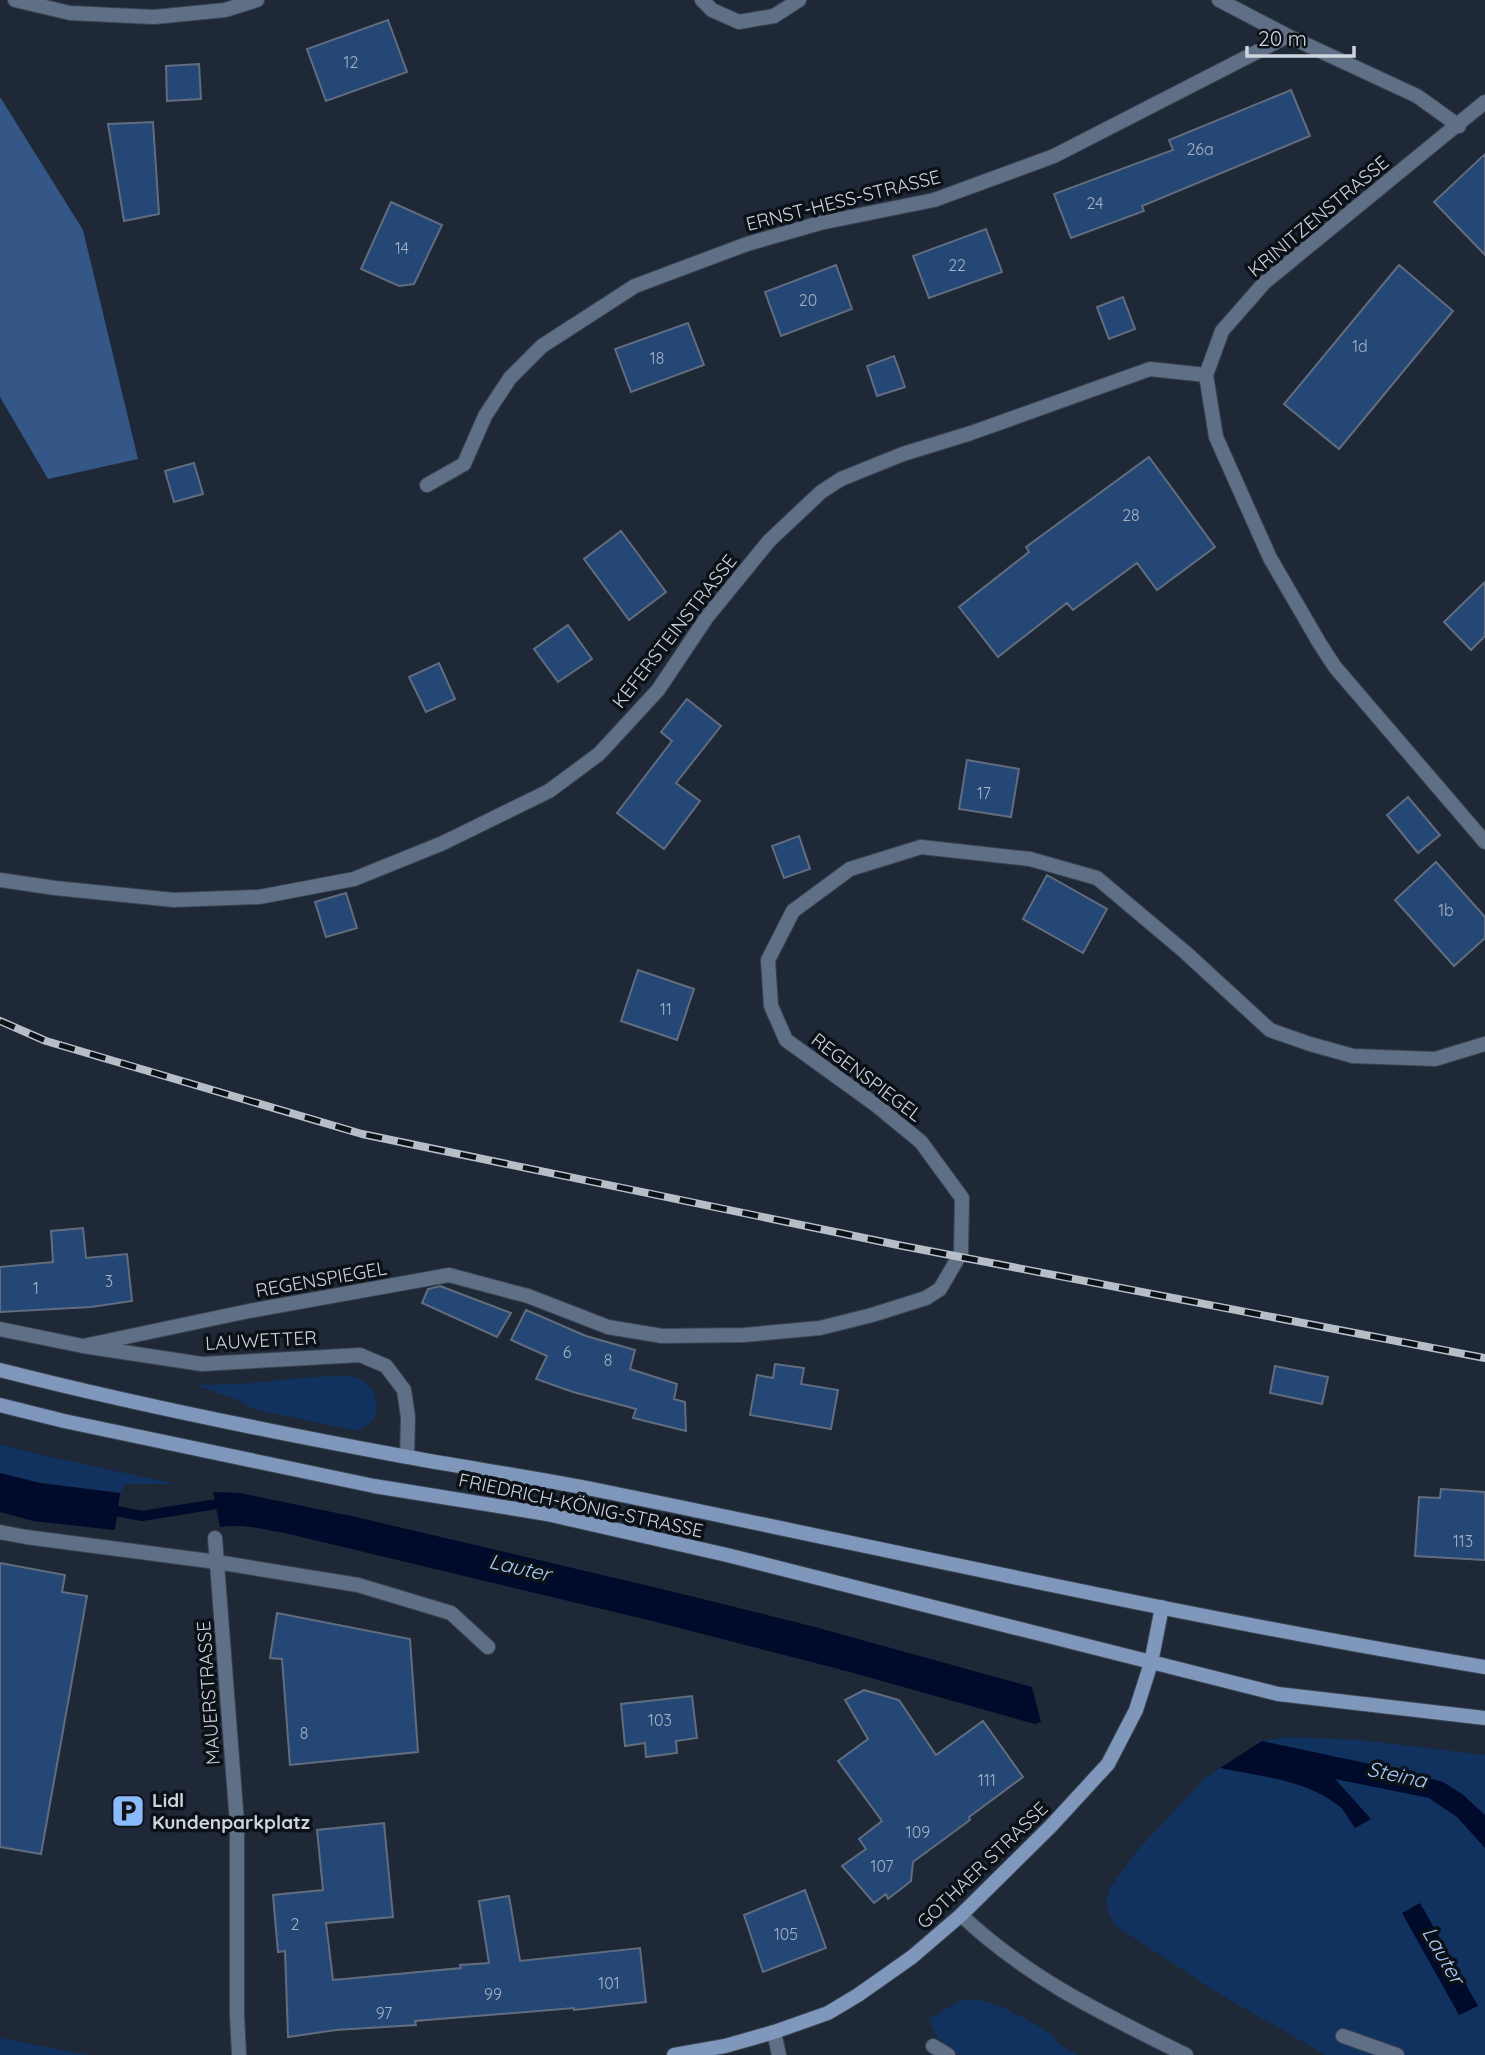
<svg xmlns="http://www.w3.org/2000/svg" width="1485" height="2055" font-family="Quicksand,sans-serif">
	<rect width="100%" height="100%" fill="#1e2837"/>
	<path fill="#11325f" d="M 312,1377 C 324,1377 347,1374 358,1378 C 374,1385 383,1406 372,1421 C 369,1425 362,1428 358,1431 L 253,1409 L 239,1400 L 195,1385 L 241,1384 Z
		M 0,1444 L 37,1454 L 176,1484 L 126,1484 L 120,1493 L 40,1483 L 0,1473 Z
		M 1286,1737 L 1362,1740 L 1485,1755 L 1485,2055 L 1326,2055 L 1221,1995 L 1116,1926 L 1109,1913 L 1106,1901 L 1110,1888 L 1135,1853 L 1205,1778 L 1262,1741 Z
		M 977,1999 L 1002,2007 L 1034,2023 L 1052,2035 L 1059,2044 L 1079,2055 L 959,2055 L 939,2040 L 931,2025 L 930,2019 L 959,2001 Z
		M 0,2038 L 88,2055 L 0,2055 Z"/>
	<path fill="#345787" d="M 0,97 L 83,230 L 138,459 L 48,479 L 0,397 Z"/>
	<path fill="#000a2b" d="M 0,1473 L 40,1483 L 120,1493 L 115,1530 L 33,1521 L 0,1512 Z
		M 213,1492 L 240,1493 L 356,1517 L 670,1591 L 815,1627 L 1032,1687 L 1041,1722 L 1035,1724 L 850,1672 L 652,1621 L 289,1534 C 265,1529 244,1524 220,1527 Z
		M 1262,1741 L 1389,1768 L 1443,1782 L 1462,1794 L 1485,1815 L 1485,1848 L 1457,1817 L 1429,1798 L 1335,1779 L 1371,1819 L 1355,1828 C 1350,1821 1345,1811 1339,1806 C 1307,1780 1259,1776 1220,1768 Z
		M 1420,1903 L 1478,2006 L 1459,2015 L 1402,1913 Z"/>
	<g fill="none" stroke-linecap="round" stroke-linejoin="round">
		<path stroke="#000a2b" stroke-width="10" d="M 106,1509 L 142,1516 L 223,1503 L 228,1504"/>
	</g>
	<path fill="#254776" stroke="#616d7e" stroke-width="2" d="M 388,20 L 407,72 L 326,101 L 307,49 Z
		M 199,64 L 201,99 L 167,101 L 166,66 Z
		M 1291,90 L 1310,136 L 1142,206 L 1144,211 L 1071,238 L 1054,194 L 1173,150 L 1169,140 Z
		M 153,122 L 159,214 L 124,221 L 108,124 Z
		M 1485,154 L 1485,255 L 1434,202 Z
		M 391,202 L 442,225 L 414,284 L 399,286 L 361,269 Z
		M 986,229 L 1002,272 L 929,298 L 913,256 Z
		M 836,265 L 852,309 L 781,336 L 765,292 Z
		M 1399,265 L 1453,311 L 1339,449 L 1284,404 Z
		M 1123,297 L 1135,329 L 1109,339 L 1097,307 Z
		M 688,323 L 704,365 L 631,392 L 615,349 Z
		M 894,356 L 905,387 L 877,396 L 867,366 Z
		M 1149,457 L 1215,547 L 1157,590 L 1137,563 L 1073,610 L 1067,603 L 998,657 L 959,607 L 1029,552 L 1026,547 Z
		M 194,463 L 203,494 L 174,502 L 165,471 Z
		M 621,531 L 666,592 L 629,620 L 584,559 Z
		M 1485,582 L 1485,636 L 1471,650 L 1444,622 Z
		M 568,625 L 592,659 L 558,682 L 534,649 Z
		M 439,663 L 455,699 L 426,712 L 409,677 Z
		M 687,699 L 721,726 L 676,783 L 700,801 L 664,849 L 617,813 L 672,741 L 661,732 Z
		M 967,760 L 1019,769 L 1011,817 L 959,809 Z
		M 1408,797 L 1440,835 L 1418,853 L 1387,815 Z
		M 799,836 L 810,869 L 784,878 L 772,846 Z
		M 1436,862 L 1485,917 L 1485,938 L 1454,966 L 1395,900 Z
		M 1047,875 L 1107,909 L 1083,953 L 1023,919 Z
		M 346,893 L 357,928 L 326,937 L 315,902 Z
		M 638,970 L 694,989 L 677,1040 L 621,1021 Z
		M 83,1228 L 86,1258 L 127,1254 L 132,1301 L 91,1307 L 0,1312 L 0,1267 L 53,1262 L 51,1231 Z
		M 440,1286 L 511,1313 L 497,1337 L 422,1303 L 428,1289 Z
		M 526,1310 L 586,1336 L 635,1350 L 630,1369 L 677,1384 L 674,1399 L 685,1402 L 686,1431 L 633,1418 L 636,1409 L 573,1392 L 536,1379 L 547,1356 L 511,1340 Z
		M 775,1364 L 804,1368 L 801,1384 L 838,1390 L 831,1429 L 750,1415 L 757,1375 L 773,1378 Z
		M 1275,1366 L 1328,1377 L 1322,1404 L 1270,1393 Z
		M 1441,1489 L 1485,1492 L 1485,1560 L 1415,1556 L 1419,1497 L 1440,1498 Z
		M 0,1563 L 65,1575 L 62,1592 L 87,1596 L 41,1854 L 0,1847 Z
		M 277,1613 L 410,1639 L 418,1752 L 290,1765 L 282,1659 L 270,1658 Z
		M 864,1690 L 899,1700 L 936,1755 L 983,1721 L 1023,1777 L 969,1817 L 970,1820 L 913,1862 L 911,1881 L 888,1899 L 886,1894 L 874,1903 L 842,1866 L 866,1849 L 859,1839 L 882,1821 L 838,1761 L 868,1739 L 845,1700 Z
		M 692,1696 L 697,1738 L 676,1741 L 677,1753 L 646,1757 L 645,1743 L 625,1746 L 621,1704 Z
		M 384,1823 L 393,1917 L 326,1923 L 333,1980 L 461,1968 L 460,1965 L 489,1963 L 479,1901 L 509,1896 L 520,1961 L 640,1948 L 646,2002 L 574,2010 L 574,2008 L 415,2021 L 416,2025 L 336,2030 L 288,2037 L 285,1951 L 278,1952 L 273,1895 L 323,1890 L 317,1830 Z
		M 805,1890 L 826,1948 L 763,1972 L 744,1915 Z"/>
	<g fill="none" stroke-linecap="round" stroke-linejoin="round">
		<defs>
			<path id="service" d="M 15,0 L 70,13 L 154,17 L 225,10 L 257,0
				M 702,0 L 712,10 L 739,22 L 774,16
				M 0,880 L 55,888 L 174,900 L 259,897 L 354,879 L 443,843 L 549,791 L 599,754 L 658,690 L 707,617 L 769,541 L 821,492 L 841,479 L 903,454 L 971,433 L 1150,369 L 1206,375
				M 926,1298 L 940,1289 L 961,1253 L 962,1198 L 921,1142 L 876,1105 L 786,1040 L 771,1006 L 768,960 L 793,911 L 850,869 L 921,847 L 1030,859 L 1097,878 L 1185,952 L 1270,1030 L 1310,1044 L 1353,1056 L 1435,1059 L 1485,1044
				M 0,1532 L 26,1537 L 217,1562 L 358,1585 L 451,1613 L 488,1647
				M 774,2032 L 779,2055"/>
			<path id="minor" d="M 1219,0 L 1288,36 L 1417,96 L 1459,126
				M 774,16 L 799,0
				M 1485,102 L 1265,282 L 1222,331 L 1206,375 L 1216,437 L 1270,558 L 1320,644 L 1335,667 L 1485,842
				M 427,485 L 464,464 L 485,416 L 510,378 L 542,346 L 635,286 L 747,244 L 820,223 L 934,200 L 1054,156 L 1288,36
				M 0,1329 L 83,1346 L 202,1364 L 360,1355 L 386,1366 L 404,1390 L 408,1417 L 407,1457
				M 83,1346 L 249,1311 L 449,1275 L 528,1296 L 608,1327 L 662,1336 L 744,1335 L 820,1328 L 872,1315 L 926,1298
				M 215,1538 L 237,1823 L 237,2015 L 239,2055
				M 1343,2036 L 1397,2055
				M 933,2046 L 948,2055"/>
			<path id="tertiary" d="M 961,1915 C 1029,1979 1103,2014 1186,2055"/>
			<path id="secondary" d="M 0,1370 C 133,1404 267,1431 402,1456 C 467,1468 532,1477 597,1490 C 892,1550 1187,1618 1485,1667
				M 0,1405 L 64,1421 L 374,1486 L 547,1514 L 727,1555 L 1278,1694 L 1485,1718
				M 674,2055 L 725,2046 L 774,2032 L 828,2013 L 858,1995 L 912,1957 L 961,1915 L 1051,1826 L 1108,1764 L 1136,1710 L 1151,1663 L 1162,1607"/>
		</defs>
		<use href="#service" stroke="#3a4452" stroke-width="16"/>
		<use href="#minor" stroke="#3a4452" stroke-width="16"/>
		<use href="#tertiary" stroke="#3a4452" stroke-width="16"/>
		<use href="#secondary" stroke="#3a4452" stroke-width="16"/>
		<use href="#service" stroke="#5f6f85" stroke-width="14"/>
		<use href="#minor" stroke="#5f6f85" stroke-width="14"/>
		<use href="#tertiary" stroke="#5f6f85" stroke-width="14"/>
		<use href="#secondary" stroke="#7e97bb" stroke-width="14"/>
		<defs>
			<path id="rail" d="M 0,1021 L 46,1041 L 362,1134 L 898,1245 L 1485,1358"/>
		</defs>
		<use href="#rail" stroke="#b6bec7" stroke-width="8"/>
		<use href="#rail" stroke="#0c1117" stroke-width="5" stroke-dasharray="16" stroke-linecap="butt"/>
	</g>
	<defs>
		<symbol id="parking-square" viewBox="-11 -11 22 22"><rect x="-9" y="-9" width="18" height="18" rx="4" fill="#8bbafc" stroke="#0c1117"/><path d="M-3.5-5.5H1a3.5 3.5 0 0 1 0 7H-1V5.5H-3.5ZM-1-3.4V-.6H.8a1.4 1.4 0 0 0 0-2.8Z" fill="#111"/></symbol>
	</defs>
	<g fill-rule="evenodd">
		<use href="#parking-square" x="109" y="1792" width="38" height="38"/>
	</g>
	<g text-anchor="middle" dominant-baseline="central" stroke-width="7" stroke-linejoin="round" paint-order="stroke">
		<g font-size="16" fill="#a4b2c4">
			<text x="351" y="62">12</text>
			<text x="1200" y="149">26a</text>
			<text x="1095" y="203">24</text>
			<text x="402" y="248">14</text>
			<text x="957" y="265">22</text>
			<text x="808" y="300">20</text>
			<text x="1360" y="346">1d</text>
			<text x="657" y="358">18</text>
			<text x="1131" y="515">28</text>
			<text x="984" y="793">17</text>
			<text x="1446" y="910">1b</text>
			<text x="666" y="1009">11</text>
			<text x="109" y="1281">3</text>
			<text x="36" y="1288">1</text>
			<text x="567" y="1352">6</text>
			<text x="608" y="1360">8</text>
			<text x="1463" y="1541">113</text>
			<text x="660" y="1720">103</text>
			<text x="304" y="1733">8</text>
			<text x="987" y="1780">111</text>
			<text x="918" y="1832">109</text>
			<text x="882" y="1866">107</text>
			<text x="295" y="1924">2</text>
			<text x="786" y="1934">105</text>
			<text x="609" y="1983">101</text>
			<text x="493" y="1994">99</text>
			<text x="384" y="2013">97</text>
		</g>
		<g font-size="19" fill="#ced5de" stroke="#0c1117">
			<text transform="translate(843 200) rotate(-14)">ERNST-HESS-STRASSE</text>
			<text transform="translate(1318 216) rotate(-40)">KRINITZENSTRASSE</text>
			<text transform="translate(674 631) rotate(-52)">KEFERSTEINSTRASSE</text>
			<text transform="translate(867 1077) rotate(37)">REGENSPIEGEL</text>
			<text transform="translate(321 1279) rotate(-10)">REGENSPIEGEL</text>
			<text transform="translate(261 1340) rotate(-3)">LAUWETTER</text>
			<text transform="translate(581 1505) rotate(12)">FRIEDRICH-KÖNIG-STRASSE</text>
			<text transform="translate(208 1693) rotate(-94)">MAUERSTRASSE</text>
			<text transform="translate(982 1865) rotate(-44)">GOTHAER STRASSE</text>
		</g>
		<g font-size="19" font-weight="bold" fill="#ced5de" stroke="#0c1117" text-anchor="start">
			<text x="152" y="1800">Lidl<tspan x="152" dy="22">Kundenparkplatz</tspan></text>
		</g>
		<g font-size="21" font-style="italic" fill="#abcbf8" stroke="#0c1117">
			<text transform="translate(520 1567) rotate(13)">Lauter</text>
			<text transform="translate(1397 1774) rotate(12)">Steina</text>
			<text transform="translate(1444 1955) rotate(60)">Lauter</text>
		</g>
	</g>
	<path d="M1247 46v10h107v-10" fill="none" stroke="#ced5de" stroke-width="3.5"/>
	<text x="1258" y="46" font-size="21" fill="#ced5de" stroke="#0c1117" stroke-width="5" paint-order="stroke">20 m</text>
</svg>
